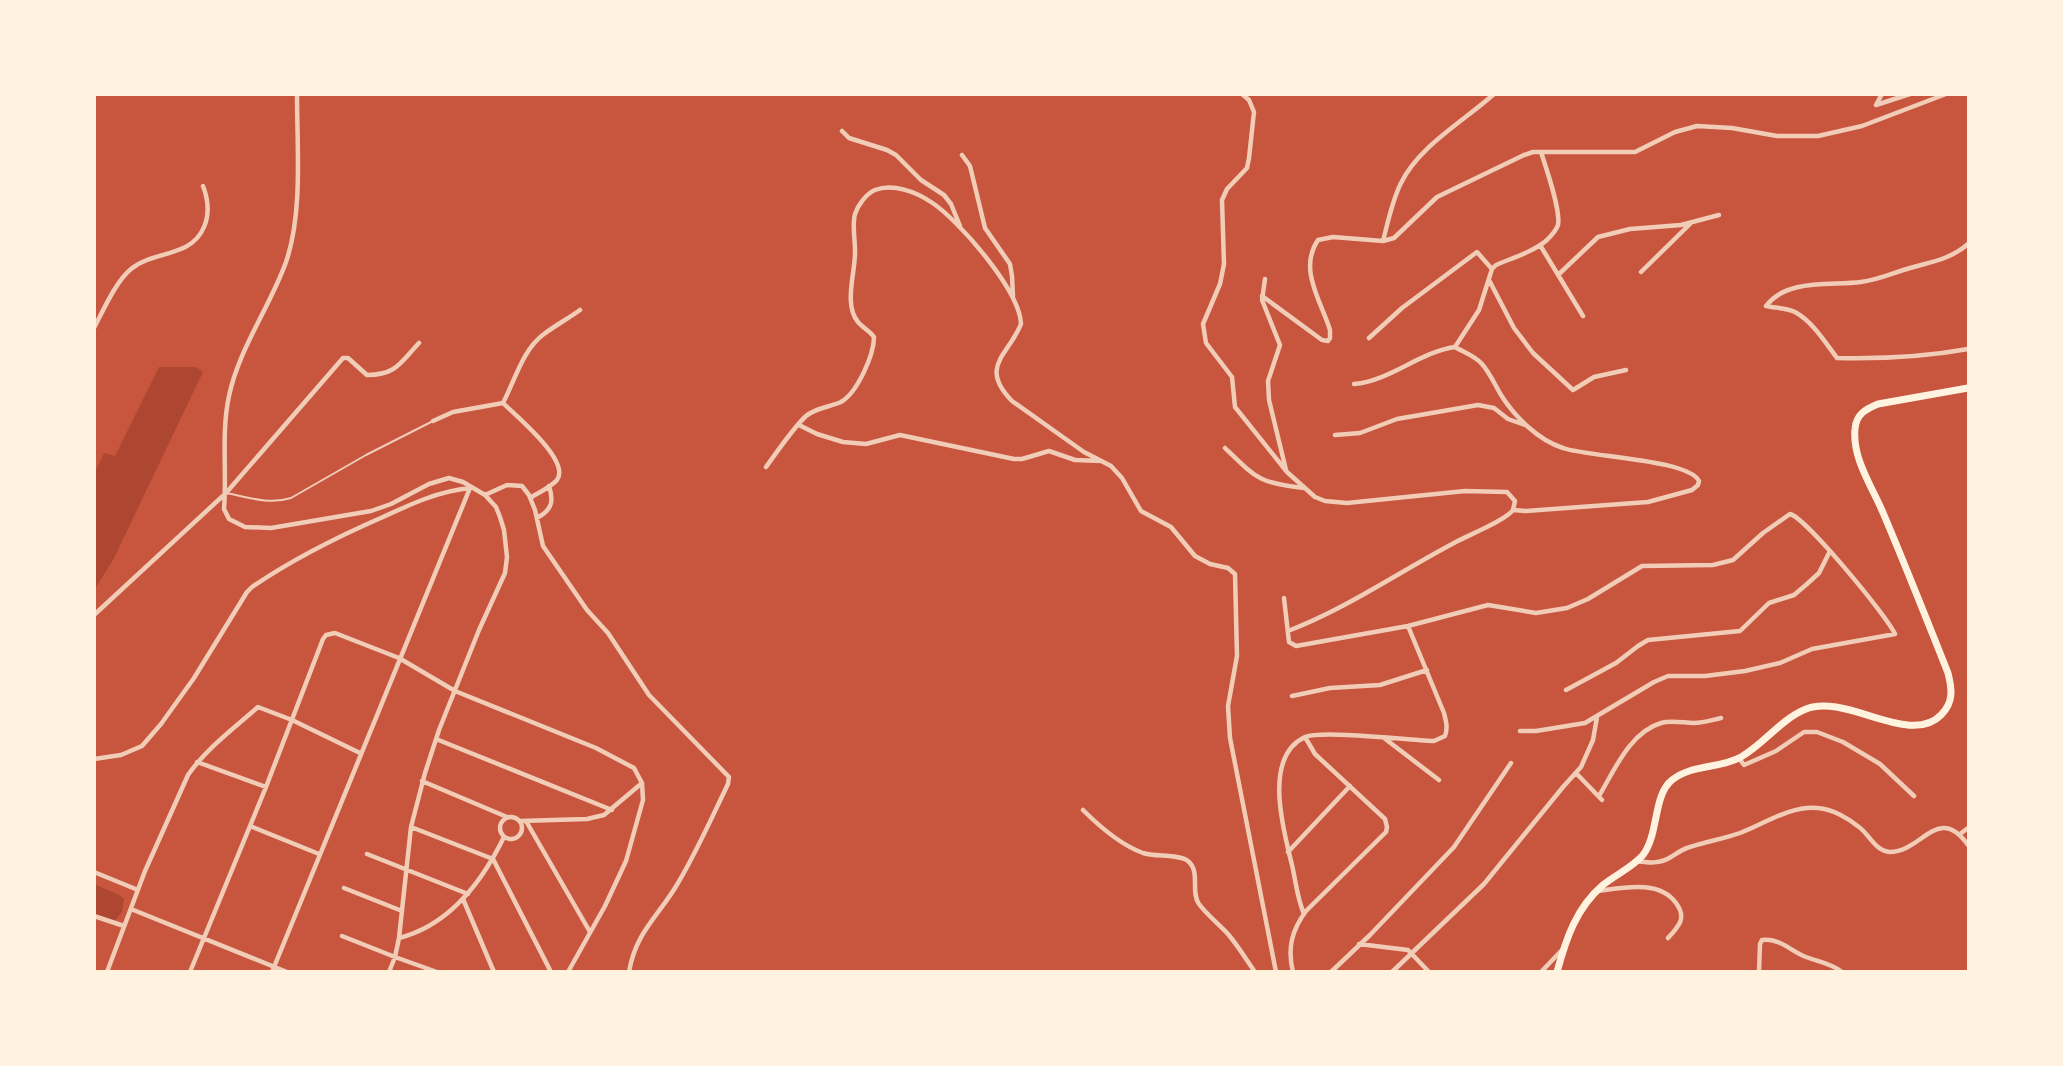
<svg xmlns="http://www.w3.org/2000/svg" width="2063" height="1066" font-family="Helvetica,sans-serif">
	<rect width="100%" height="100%" fill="#c8553d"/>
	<path fill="#ae4732" d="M 159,367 L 196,367 L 203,372 L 114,558 L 95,589 L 95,472 L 104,453 L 115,456 Z
		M 94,884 L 119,895 L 124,899 L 122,912 L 113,923 L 107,923 L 95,918 Z"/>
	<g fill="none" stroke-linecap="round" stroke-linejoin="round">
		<path stroke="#f1ccb7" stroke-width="2" d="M 226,493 C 247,497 269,505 291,498 L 366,455 L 433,421"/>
		<path stroke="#f1ccb7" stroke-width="4.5" d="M 297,94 C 297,147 303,213 286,262 C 270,307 239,348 229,396 C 221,433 227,472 224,509 L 229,519 L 245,527 L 271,528 L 371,511 L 391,504 L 429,484 L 449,478 L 463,482 L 485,495 L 496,507 L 500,517 L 504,530 L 507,557 L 505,573 L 479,630 L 439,730 L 425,773 L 411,827 L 399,938 L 395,957 L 389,972
			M 1242,94 L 1249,100 L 1254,112 L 1249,158 L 1247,168 L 1227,189 L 1222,200 L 1224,264 L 1220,284 L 1203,324 L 1206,343 L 1232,377 L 1235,407 L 1287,472 L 1315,497 L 1325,501 L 1347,503 L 1465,491 L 1507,492 L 1515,501 L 1513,510 C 1505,521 1468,535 1454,543 C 1399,572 1346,609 1288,631
			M 1882,94 L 1876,105 L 1910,94
			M 842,131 L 849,138 L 887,150 L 896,155 L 921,180 L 944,195 L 951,204 L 960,226
			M 962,155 L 970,166 L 985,228 L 1010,264 L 1012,276 L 1013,296
			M 1383,241 C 1388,222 1392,201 1401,183 C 1419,146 1464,121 1494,94
			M 1968,244 C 1951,259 1931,262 1910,268 C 1893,273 1878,280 1861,282 C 1831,286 1787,278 1766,306 C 1775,308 1787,308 1795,312 C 1813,322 1825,342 1837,358 C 1882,359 1924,357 1968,349
			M 1540,245 L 1583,316
			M 1641,272 L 1690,224
			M 1558,275 L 1598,237 L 1630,229 L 1681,225 L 1719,215
			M 1265,279 L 1262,300 L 1280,345 L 1268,381 L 1269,400 L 1286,470
			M 1489,280 L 1514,328 L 1533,353 L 1573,390 L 1594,377 L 1626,370
			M 1262,296 L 1322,340 L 1328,341 L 1330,338 L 1330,330 C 1321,301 1298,269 1318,240 L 1333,237 L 1383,241 L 1394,238 L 1437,197 L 1524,155 L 1533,152 L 1635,152 L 1675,132 L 1697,126 L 1732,128 L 1777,136 L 1818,136 L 1862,126 L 1946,94
			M 94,328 C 103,311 116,281 131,269 C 154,250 191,258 204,227 C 210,213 208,199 203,186
			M 1369,338 L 1402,308 L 1477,252 L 1492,269
			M 1455,347 C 1463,352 1475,356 1482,364 C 1490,373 1495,385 1501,395 C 1515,417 1538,440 1563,448 C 1588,457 1688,459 1699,481 L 1698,485 L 1692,490 L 1648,502 L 1526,511 L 1513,510
			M 1455,347 L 1479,310 L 1492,269 L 1496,265 C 1512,258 1533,252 1547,240 C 1551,236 1556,231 1558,225 C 1561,210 1546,168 1541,152
			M 1354,384 C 1390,381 1419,352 1455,347
			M 503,403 C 516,416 571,461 557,480 C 551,487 538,493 530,498
			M 503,403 C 515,380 523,349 544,334 C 556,325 569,318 580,310
			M 433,421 L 453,412 L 503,403
			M 799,425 L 817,434 L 843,442 L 866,444 L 900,435 L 1014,459 L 1022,459 L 1049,451 L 1075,460 L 1101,461
			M 1335,435 L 1360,433 L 1397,419 L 1478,405 L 1494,408 L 1508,419 L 1525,425
			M 1225,448 C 1257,479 1259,483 1304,488
			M 766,467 C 777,452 793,428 806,416 C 815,408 830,407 841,402 C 857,393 874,355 874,337 C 870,331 863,328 858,322 C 843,304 856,271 855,250 C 855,239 852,225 855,214 C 858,205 866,194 875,190 C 893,183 916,192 931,202 C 959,220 1020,291 1021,324 C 1009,355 978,366 1012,401 L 1084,452 L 1111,466 L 1122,478 L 1141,511 L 1171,527 L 1195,556 L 1210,564 L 1228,568 L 1235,574 L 1237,656 L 1228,706 L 1230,738 L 1276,972
			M 485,495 L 507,485 L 522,486 L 529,495 L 535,510 L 543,546 L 587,610 L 608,633 L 649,695 L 729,777 L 728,784 C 712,817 697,851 678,883 C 659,916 636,931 629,972
			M 537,518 C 552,510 554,501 549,486
			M 1284,598 L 1289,642 L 1296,646 L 1408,626 L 1488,605 L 1536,613 L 1567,608 L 1588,599 L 1642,566 L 1713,565 L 1733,560 L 1763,533 L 1790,514 C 1805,517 1887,616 1895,634 L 1812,649 L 1780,663 L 1745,671 L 1705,676 L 1668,676 L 1654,682 L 1585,723 L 1536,731 L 1520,731
			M 94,615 L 226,493 L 343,358 L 348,358 L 367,375 C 396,375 400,363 419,343
			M 1566,690 L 1616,663 L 1638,646 L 1648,640 L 1740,631 L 1769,603 L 1794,595 L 1807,584 L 1819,573 L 1830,551
			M 1292,696 L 1330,688 L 1380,685 L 1427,670
			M 1384,738 L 1439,780
			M 436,739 L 612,810
			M 1739,758 L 1744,765 L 1776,751 L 1804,732 L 1817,732 L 1843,742 L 1880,764 L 1914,796
			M 94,759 L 121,755 L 142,746 L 161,724 L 194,678 L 247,592 L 252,587 C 293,559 337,537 383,517 C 411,504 439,491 470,488
			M 197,762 L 266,787
			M 1576,773 L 1602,800
			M 422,781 L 507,817
			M 1599,796 C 1614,771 1630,732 1661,723 C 1671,720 1684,723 1694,723 C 1703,723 1712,720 1721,718
			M 1083,810 C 1099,826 1121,845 1143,853 C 1155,857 1179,854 1188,861 C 1201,872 1190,891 1199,904 C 1207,915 1219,924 1228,934 C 1238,946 1246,959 1255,972
			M500 828a11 11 0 1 1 22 0a11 11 0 1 1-22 0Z
			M 520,821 L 587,819 L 604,815 L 642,783
			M 526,821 L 590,932
			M 250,826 L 319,854
			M 411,827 L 493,859 L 551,972
			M 1960,834 L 1968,828
			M 1288,852 L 1350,786
			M 367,854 L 468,894
			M 1636,861 C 1649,863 1660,864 1671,857 C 1676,854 1681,850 1687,848 C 1704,842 1723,839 1740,833 C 1764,824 1791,805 1818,808 C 1832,809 1848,818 1859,827 C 1869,834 1876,852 1890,852 C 1922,852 1938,803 1968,845
			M 94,872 L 138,890
			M 344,888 L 402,911
			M 1597,891 C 1622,888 1659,879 1676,903 C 1687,918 1679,926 1668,938
			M 463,899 L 494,972
			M 131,909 L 287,972
			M 1304,914 C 1297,898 1296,882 1292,865 C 1284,832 1262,757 1305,737 C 1322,730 1410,740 1434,741 L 1445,736 C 1448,728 1446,721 1444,713 L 1408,626
			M 94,916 L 124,926
			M 342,936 L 395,957 L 437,972
			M 399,938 C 450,925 482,882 504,837
			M 1359,944 L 1408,950 L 1429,972
			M 107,972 L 145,871 L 188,775 C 206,749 234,728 258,707 L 292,720 L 360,753
			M 190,972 L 266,787 L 323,639 L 326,635 L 335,633 L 399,658 L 455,691 L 596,748 L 634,768 L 642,783 L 643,800 L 626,861 L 605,906 L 568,972
			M 272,972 L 470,488
			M 1293,972 C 1287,948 1292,930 1306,911 L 1386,832 L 1387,827 L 1385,819 L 1315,754 L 1305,737
			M 1331,972 L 1370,935 L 1454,847 L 1511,763
			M 1392,972 L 1484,884 L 1563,787 L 1581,767 L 1593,740 L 1597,717
			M 1541,972 L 1562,950
			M 1759,972 L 1760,944 L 1762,940 C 1781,938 1790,951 1806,957 C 1819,962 1831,963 1842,972"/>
		<path stroke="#fff3e0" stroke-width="7" d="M 1557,972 C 1566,939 1576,908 1603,885 C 1615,875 1633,867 1643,855 C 1659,834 1653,795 1672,780 C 1692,764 1719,769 1741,757 C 1764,744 1781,719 1806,709 C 1846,693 1910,747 1941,715 C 1954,702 1952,689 1948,673 C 1927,620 1906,567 1884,515 C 1873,488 1852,459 1855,429 C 1856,414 1866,409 1878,404 L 1968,388"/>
	</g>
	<rect width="2063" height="1066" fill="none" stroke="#fff3e0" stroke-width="192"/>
</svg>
